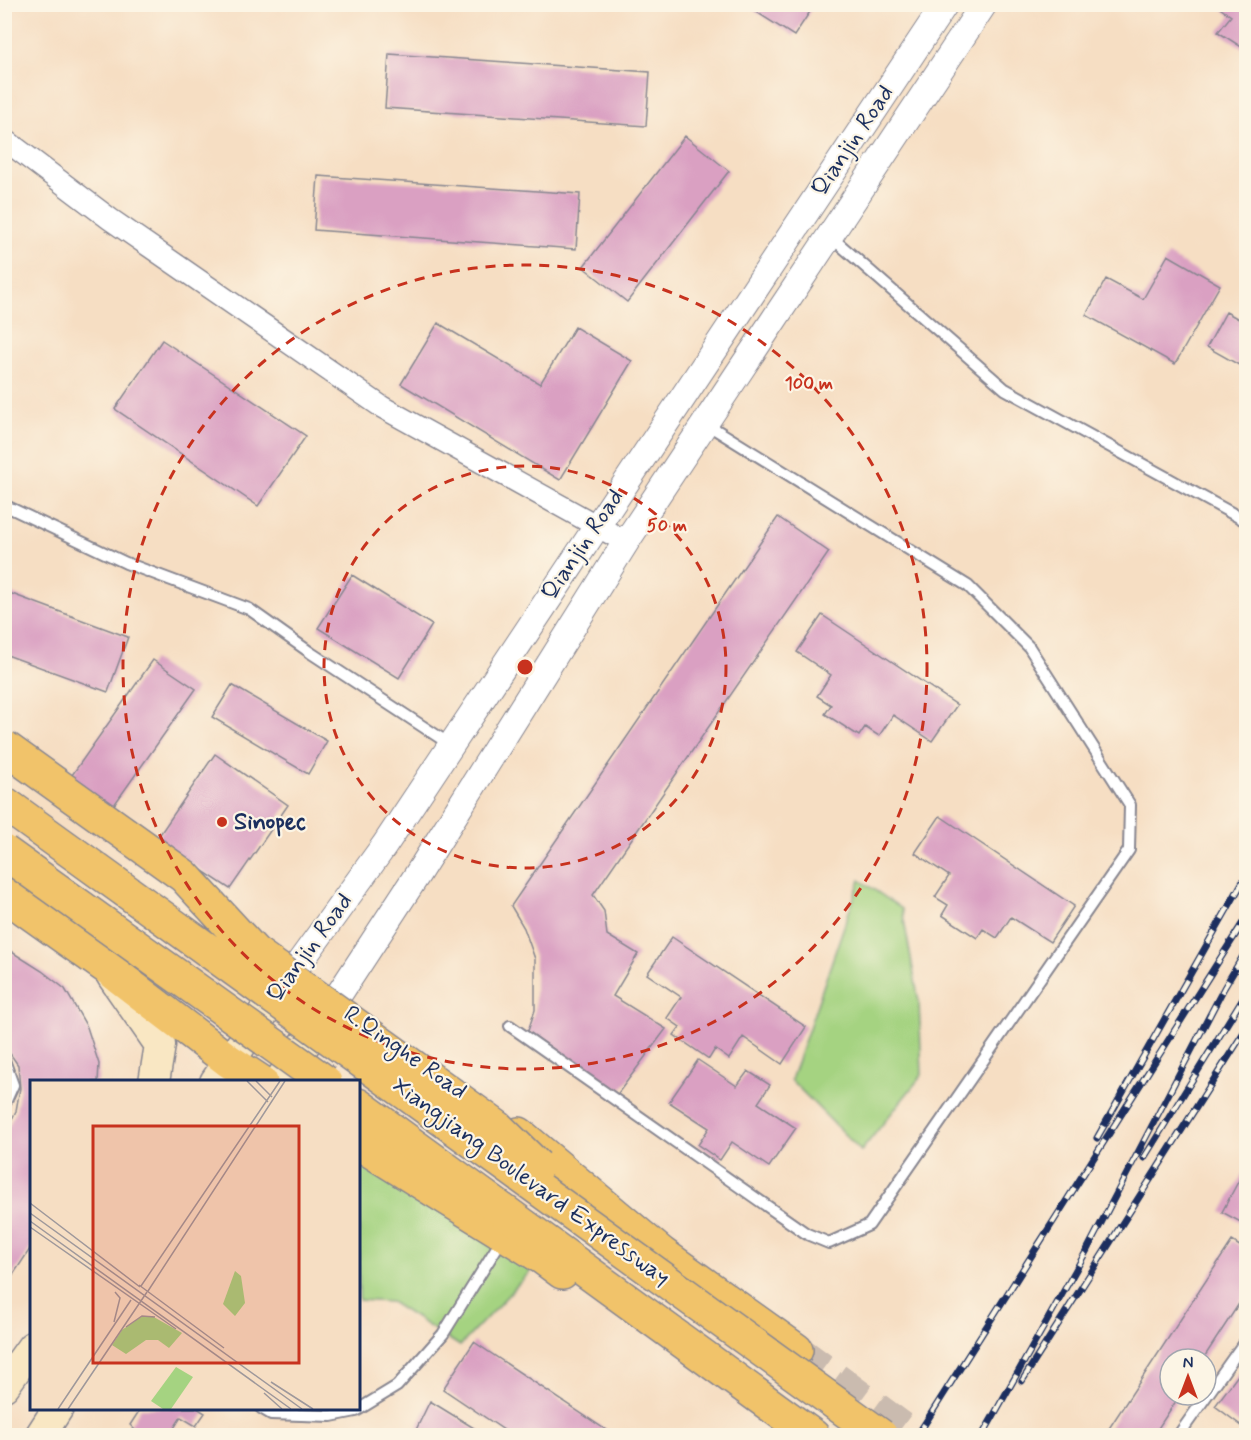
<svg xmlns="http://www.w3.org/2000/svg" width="1251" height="1440" font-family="Mynerve,sans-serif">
	<rect width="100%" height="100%" fill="#fcf5e5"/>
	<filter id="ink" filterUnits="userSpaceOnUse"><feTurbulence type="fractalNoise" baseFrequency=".0167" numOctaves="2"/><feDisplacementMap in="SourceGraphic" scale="12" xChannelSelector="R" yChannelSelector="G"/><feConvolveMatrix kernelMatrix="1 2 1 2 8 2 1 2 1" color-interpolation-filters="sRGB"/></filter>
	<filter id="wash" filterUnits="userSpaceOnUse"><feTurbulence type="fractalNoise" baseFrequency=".008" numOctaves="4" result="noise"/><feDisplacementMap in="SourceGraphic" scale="24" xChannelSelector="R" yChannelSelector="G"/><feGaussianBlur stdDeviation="1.35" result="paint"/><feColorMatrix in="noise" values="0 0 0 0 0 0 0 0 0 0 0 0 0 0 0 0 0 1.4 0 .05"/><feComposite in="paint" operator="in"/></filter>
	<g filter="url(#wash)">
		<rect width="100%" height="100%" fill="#f6dec3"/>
		<path fill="#a5d381" stroke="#608170" stroke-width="1.5" d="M 860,880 L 902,909 L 919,1002 L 922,1075 L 861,1151 L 791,1080 Z
			M 358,1153 L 543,1258 L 460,1346 L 391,1302 L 359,1300 Z"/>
		<g id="blocks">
			<path fill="#daa0c2" d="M 744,4 L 815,4 L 794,36 Z
				M 1214,4 L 1246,4 L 1246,50 L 1218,32 L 1231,16 Z
				M 389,54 L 650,72 L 646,126 L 385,108 Z
				M 685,136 L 729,171 L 627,302 L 583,267 Z
				M 318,176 L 580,194 L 576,249 L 314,230 Z
				M 1168,255 L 1220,285 L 1175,364 L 1086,315 L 1106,279 L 1143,299 Z
				M 1226,312 L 1246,323 L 1246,369 L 1207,347 Z
				M 438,323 L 540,384 L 575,327 L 632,361 L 560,480 L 401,384 Z
				M 162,340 L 306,436 L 258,506 L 115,409 Z
				M 778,517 L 829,552 L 593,895 L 604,911 L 607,935 L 638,954 L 613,996 L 666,1029 L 616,1096 L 528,1031 L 535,1010 L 535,959 L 524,928 L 511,906 Z
				M 352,575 L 432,625 L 399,678 L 318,628 Z
				M 4,591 L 128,637 L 108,692 L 4,654 Z
				M 822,615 L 957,705 L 932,741 L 893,715 L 879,736 L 865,727 L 859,736 L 825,714 L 831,705 L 817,696 L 831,675 L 797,652 Z
				M 153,660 L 196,689 L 102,822 L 60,792 Z
				M 232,685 L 327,741 L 308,774 L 212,717 Z
				M 215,754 L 288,805 L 230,889 L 156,840 Z
				M 940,816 L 1074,906 L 1050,942 L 1011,917 L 997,938 L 983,929 L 977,938 L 942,915 L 948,905 L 935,897 L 949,876 L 915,853 Z
				M 672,937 L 806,1027 L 782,1064 L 743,1037 L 729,1059 L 715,1049 L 709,1059 L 674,1035 L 680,1027 L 667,1018 L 681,997 L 647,974 Z
				M 4,947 L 42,971 L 65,989 L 87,1027 L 99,1064 L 98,1082 L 32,1082 L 32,1246 L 9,1281 L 4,1278 L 4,1135 L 16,1111 L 20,1088 L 18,1065 L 4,1045 Z
				M 698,1060 L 737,1086 L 748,1071 L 770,1085 L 758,1103 L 796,1128 L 769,1167 L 732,1142 L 720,1160 L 698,1145 L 709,1128 L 669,1102 Z
				M 1246,1167 L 1246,1225 L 1222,1212 Z
				M 1232,1241 L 1246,1250 L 1246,1293 L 1203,1359 L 1170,1359 L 1170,1395 L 1180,1395 L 1153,1436 L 1104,1436 Z
				M 474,1342 L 615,1436 L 513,1436 L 443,1389 Z
				M 1241,1371 L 1246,1375 L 1246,1429 L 1215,1406 Z
				M 430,1401 L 487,1436 L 413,1436 Z
				M 141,1408 L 197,1408 L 205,1413 L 196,1426 L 181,1417 L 169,1436 L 141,1436 L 130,1425 Z"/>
		</g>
	</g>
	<g filter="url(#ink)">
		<use href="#blocks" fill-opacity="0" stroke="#888690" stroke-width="1.5"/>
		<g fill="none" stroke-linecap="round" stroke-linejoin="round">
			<path stroke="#cabbaf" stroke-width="33" stroke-dasharray="33 16" stroke-linecap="butt" d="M 796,1350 L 913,1436"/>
			<defs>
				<path id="service" d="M 830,236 L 1005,389 L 1246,521
					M 4,505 L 126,563 L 249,609 L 311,653 L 451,745
					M 510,1026 L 807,1234 L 829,1243 L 869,1225 L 1129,850 L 1130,805 L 1029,647 L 968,586 L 705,423
					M 4,1060 L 13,1085 L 4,1105
					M 261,1408 L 271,1414 L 331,1416 L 356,1411 L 397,1386 L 443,1334 L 504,1236
					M 1178,1436 L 1246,1340"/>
				<path id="minor" d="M 4,139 L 110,219 L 382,407 L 626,542"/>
				<path id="tertiary" d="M 292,973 L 384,846 L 945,4
					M 334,1002 L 417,875 L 626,542 L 984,4"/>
				<path id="secondary" d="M 112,976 L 160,1045 L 154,1082
					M 215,1082 L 288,978
					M 279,1082 L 330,1007
					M 4,1386 L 32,1347
					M 40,1436 L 58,1408"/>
				<path id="primary" d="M 4,894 L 105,966 L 229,1061 L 261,1082
					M 519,1134 L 662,1254 L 796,1350
					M 358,1143 L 543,1258 L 562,1272"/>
				<path id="trunk" d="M 358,1105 L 813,1436"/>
			</defs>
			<use href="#service" stroke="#888690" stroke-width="14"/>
			<use href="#minor" stroke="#888690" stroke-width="24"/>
			<use href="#tertiary" stroke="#888690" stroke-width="28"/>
			<use href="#secondary" stroke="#888690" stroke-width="33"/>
			<use href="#primary" stroke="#888690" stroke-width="36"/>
			<use href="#trunk" stroke="#888690" stroke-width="36"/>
			<use href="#service" stroke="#fff" stroke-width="10"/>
			<use href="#minor" stroke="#fff" stroke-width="21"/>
			<use href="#tertiary" stroke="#fff" stroke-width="26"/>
			<use href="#secondary" stroke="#f9e7c3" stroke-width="30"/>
			<use href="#primary" stroke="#f1c36a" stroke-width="33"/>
			<use href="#trunk" stroke="#f1c36a" stroke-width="33"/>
			<defs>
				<path id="rail" d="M 1097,1138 L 1246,876
					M 1144,1158 L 1246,993
					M 1022,1381 L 1246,1029
					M 917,1436 L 1246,918
					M 982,1436 L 1087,1250 L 1224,988 L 1246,951"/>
			</defs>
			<use href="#rail" stroke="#1b2f5e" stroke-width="7"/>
			<use href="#rail" stroke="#fcf5e5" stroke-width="4.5" stroke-dasharray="14" stroke-linecap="butt"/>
			<defs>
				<path id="trunk-bridge" d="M 4,747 L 184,876 L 254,952 L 497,1127 L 537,1166
					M 4,803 L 881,1436
					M 4,852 L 325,1082"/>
			</defs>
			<use href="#trunk-bridge" stroke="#888690" stroke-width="36" stroke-linecap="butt"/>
			<use href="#trunk-bridge" stroke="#f1c36a" stroke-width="33"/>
		</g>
	</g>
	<g fill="none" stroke="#c8321e" stroke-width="3" stroke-dasharray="10 8">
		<circle cx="525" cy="667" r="201"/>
		<circle cx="525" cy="667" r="402"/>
	</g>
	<circle fill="#c8321e" stroke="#fcf5e5" stroke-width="2" cx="222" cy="822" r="6"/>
	<g text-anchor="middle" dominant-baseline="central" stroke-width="4.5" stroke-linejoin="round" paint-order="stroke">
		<g font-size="24" fill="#1b2f5e" stroke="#fcf5e5">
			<text transform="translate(853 141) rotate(-56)">Qianjin Road</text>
			<text transform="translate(583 545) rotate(-56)">Qianjin Road</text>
			<text transform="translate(310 948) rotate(-54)">Qianjin Road</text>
			<text transform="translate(405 1053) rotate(35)">R.Qinghe Road</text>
			<text transform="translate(531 1182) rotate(36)">Xiangjiang Boulevard Expressway</text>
		</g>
		<g font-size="24" font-weight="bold" fill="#1b2f5e" stroke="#fcf5e5" text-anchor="start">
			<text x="234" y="822">Sinopec</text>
		</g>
	</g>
	<g transform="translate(30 1080)">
		<rect width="330" height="330" fill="#f6dec3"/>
		<path d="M 205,191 L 211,196 L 215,223 L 205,236 L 193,224 ZM 112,236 L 122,236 L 152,253 L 139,268 L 128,260 L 116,260 L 96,274 L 82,265 L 92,250 ZM 146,287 L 163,297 L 141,329 L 133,329 L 121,321 Z" fill="#a5d381"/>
		<path fill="none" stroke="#9e989b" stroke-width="1.5" d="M 217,1 L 238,22M 226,1 L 242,17M 0,123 L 110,207M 0,133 L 272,329M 0,141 L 261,329M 0,147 L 146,249M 109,205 L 194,268M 111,206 L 250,1M 118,211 L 255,1M 84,242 L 90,218 L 85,212M 96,247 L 112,236 L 125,237M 241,302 L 283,329M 234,313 L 252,329M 28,329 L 101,220M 38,329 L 117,212"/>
		<path fill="#c8321e" fill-opacity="0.15" stroke="#c8321e" stroke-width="3" d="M 63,46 L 269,46 L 269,283 L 63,283 Z"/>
		<rect width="330" height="330" fill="none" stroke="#1b2f5e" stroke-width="3"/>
	</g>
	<circle cx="525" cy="667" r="9" fill="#c8321e" stroke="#fcf5e5" stroke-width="3"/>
	<g font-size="18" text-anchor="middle" font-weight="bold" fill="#c8321e" stroke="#fcf5e5" stroke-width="4.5" stroke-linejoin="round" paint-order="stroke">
		<text x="809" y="389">100 m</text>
		<text x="667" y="531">50 m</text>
	</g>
	<rect width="1251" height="1440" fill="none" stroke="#fcf5e5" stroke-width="24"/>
	<g transform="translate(1188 1377)"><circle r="28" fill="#fcf5e5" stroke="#a2a6af" stroke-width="1.5"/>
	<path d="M0-4.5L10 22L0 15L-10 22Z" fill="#c8321e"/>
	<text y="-9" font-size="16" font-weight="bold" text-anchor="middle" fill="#1b2f5e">N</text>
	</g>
</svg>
